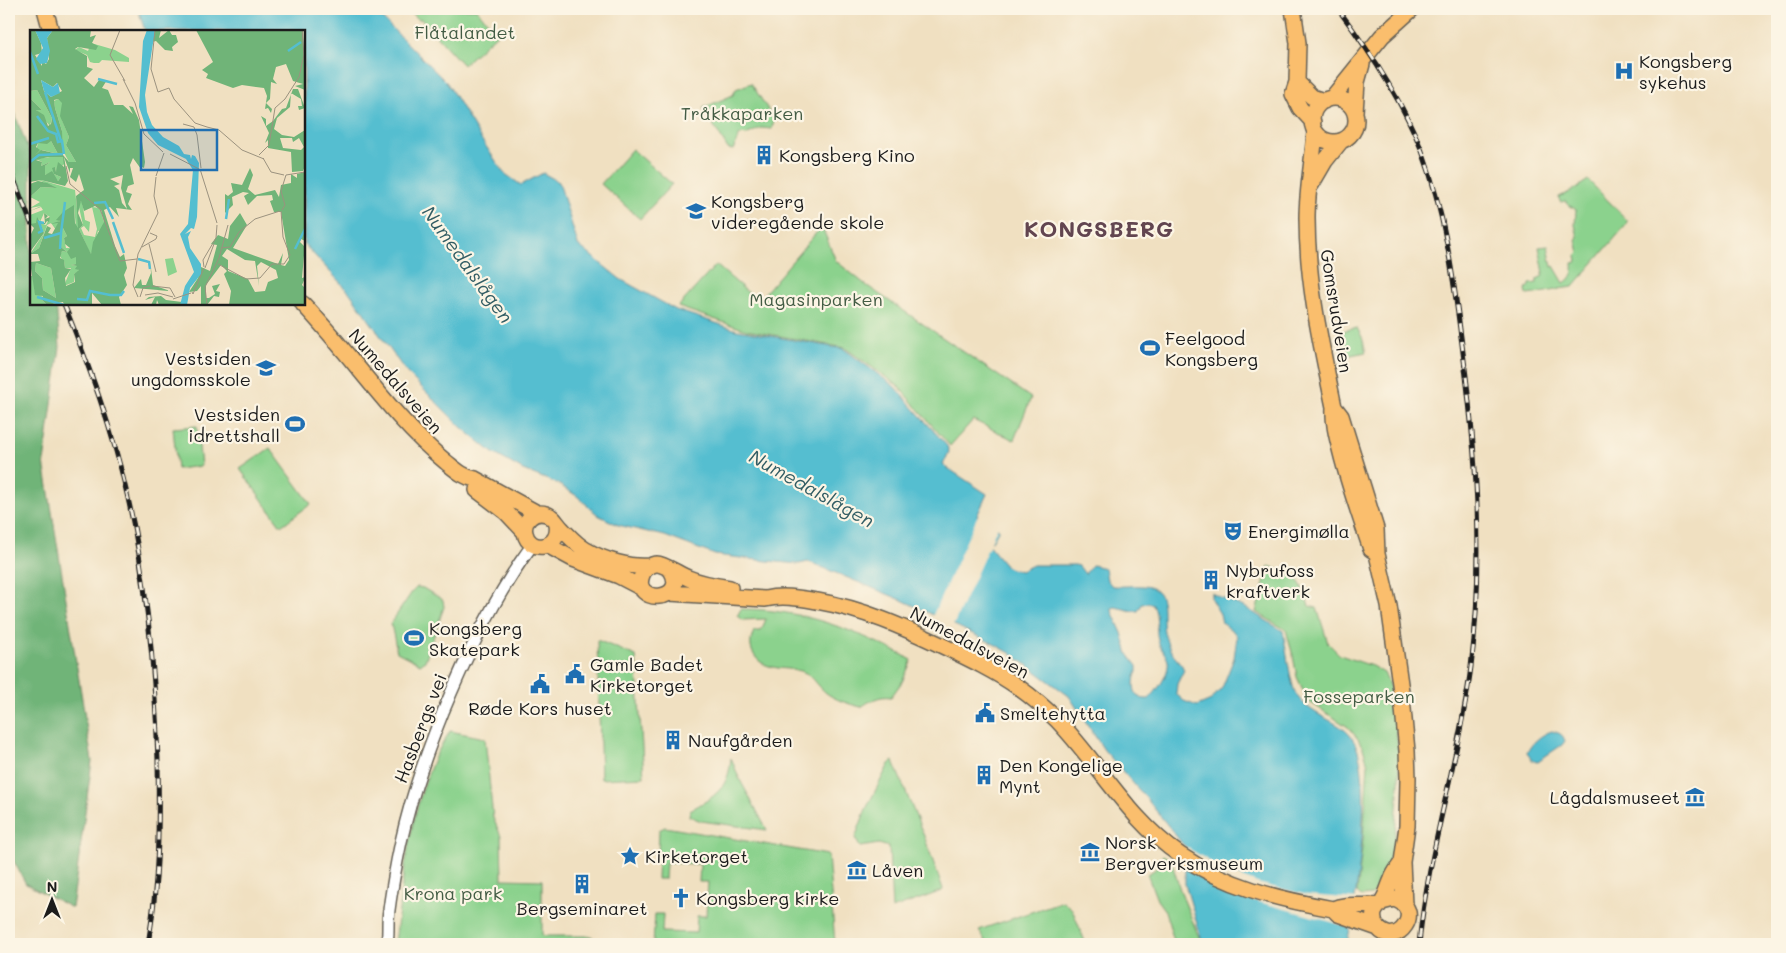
<svg xmlns="http://www.w3.org/2000/svg" width="1786" height="953" font-family="Mali,sans-serif">
	<rect width="100%" height="100%" fill="#fcf5e5"/>
	<filter id="ink" filterUnits="userSpaceOnUse"><feTurbulence type="fractalNoise" baseFrequency=".02" numOctaves="2"/><feDisplacementMap in="SourceGraphic" scale="10" xChannelSelector="R" yChannelSelector="G"/><feConvolveMatrix kernelMatrix="1 2 1 2 8 2 1 2 1" color-interpolation-filters="sRGB"/></filter>
	<filter id="wash" filterUnits="userSpaceOnUse"><feTurbulence type="fractalNoise" baseFrequency=".0096" numOctaves="4" result="noise"/><feDisplacementMap in="SourceGraphic" scale="20" xChannelSelector="R" yChannelSelector="G"/><feGaussianBlur stdDeviation="1.12" result="paint"/><feColorMatrix in="noise" values="0 0 0 0 0 0 0 0 0 0 0 0 0 0 0 0 0 1.4 0 .05"/><feComposite in="paint" operator="in"/></filter>
	<g filter="url(#wash)">
		<rect width="100%" height="100%" fill="#f0e0c1"/>
		<path fill="#8bd28d" stroke="#547754" d="M 407,9 L 476,9 L 498,33 L 463,65 L 421,19 L 417,19 Z
			M 751,83 L 774,119 L 772,129 L 761,128 L 746,135 L 743,134 L 739,136 L 733,150 L 728,149 L 703,108 L 733,95 L 736,89 Z
			M 632,149 L 672,184 L 640,219 L 601,184 Z
			M 1588,180 L 1627,220 L 1627,224 L 1573,287 C 1558,288 1543,294 1527,295 L 1526,289 L 1530,286 L 1530,284 L 1537,283 L 1537,279 L 1543,276 L 1542,274 L 1544,273 L 1539,247 L 1548,246 L 1552,267 L 1554,266 L 1564,283 C 1572,278 1574,272 1573,263 L 1577,262 L 1576,256 L 1579,253 L 1576,239 L 1578,237 L 1575,225 L 1576,210 L 1568,204 L 1566,201 L 1560,202 L 1559,197 L 1572,191 Z
			M 823,225 L 824,232 L 836,261 L 866,285 L 1031,398 L 1014,440 L 973,420 L 950,446 L 897,385 L 845,348 L 746,330 L 678,307 L 716,265 L 758,301 Z
			M 1357,328 L 1362,337 L 1366,352 L 1346,356 L 1342,331 Z
			M 197,426 L 201,466 L 177,469 L 173,428 Z
			M 270,448 L 311,504 L 281,526 L 240,469 Z
			M 1269,566 C 1298,577 1299,576 1309,606 L 1317,608 L 1328,643 L 1340,655 L 1372,666 L 1384,673 L 1393,694 L 1399,758 L 1399,784 L 1394,847 L 1381,886 L 1372,895 L 1361,896 L 1357,892 L 1363,839 L 1368,764 L 1363,748 L 1358,739 L 1348,727 L 1308,701 L 1297,677 L 1293,656 L 1286,630 L 1256,612 Z
			M 417,587 L 423,588 L 443,600 L 444,607 L 425,661 L 420,664 L 397,652 L 391,624 L 393,620 L 412,592 Z
			M 741,609 C 803,609 858,631 912,660 L 902,682 L 891,697 C 879,695 870,701 861,707 C 849,704 835,700 825,692 C 819,687 815,680 809,675 C 794,664 764,675 753,653 C 749,645 751,639 754,631 L 761,631 L 766,619 L 742,620 L 737,616 Z
			M 597,640 L 636,656 L 644,777 L 601,779 Z
			M 450,731 L 485,738 L 493,818 L 501,836 L 502,879 L 542,880 L 542,936 L 592,936 L 592,944 L 395,944 C 402,884 408,821 432,764 C 436,753 444,742 450,731 Z
			M 731,758 L 739,778 L 767,830 L 701,821 L 689,816 L 690,810 C 715,797 729,788 731,758 Z
			M 893,761 L 924,836 L 943,889 L 942,891 L 892,909 L 889,847 L 879,844 L 860,847 L 855,838 L 866,809 L 889,764 Z
			M 665,827 L 828,855 L 835,944 L 653,944 L 655,914 L 663,914 L 662,932 L 696,933 L 697,916 L 706,916 L 708,882 L 699,882 L 700,864 L 666,863 L 665,879 L 657,879 L 659,830 Z
			M 1163,855 L 1171,860 L 1181,893 L 1202,944 L 1175,944 L 1165,911 L 1157,900 L 1147,874 C 1155,870 1159,868 1160,858 Z
			M 1063,901 L 1072,909 L 1086,944 L 987,944 L 979,930 Z"/>
		<path fill="#70b478" stroke="#46684a" d="M 9,99 L 31,156 L 31,304 L 56,304 L 60,347 L 44,462 L 92,761 L 72,908 L 26,884 L 11,856 L 9,856 Z"/>
		<path fill="#54bed0" stroke="#386d76" fill-rule="evenodd" d="M 138,9 L 373,9 L 447,83 L 481,139 L 504,173 L 521,185 L 543,173 L 559,182 L 578,245 L 620,279 L 676,310 L 737,330 L 844,349 L 894,386 L 947,446 L 949,452 L 943,465 L 987,494 L 977,516 L 999,529 L 992,541 L 982,537 L 1006,566 L 1011,569 L 1021,571 L 1033,565 L 1075,565 L 1079,566 L 1085,574 L 1092,565 L 1105,568 L 1107,580 L 1112,586 C 1123,587 1133,585 1143,586 C 1172,588 1159,617 1165,636 C 1167,642 1169,649 1173,654 C 1176,660 1182,663 1184,670 L 1177,684 L 1176,694 L 1184,701 L 1197,706 L 1211,700 L 1222,688 L 1234,658 L 1237,637 L 1234,632 L 1222,623 L 1220,614 L 1211,599 L 1211,593 L 1246,608 L 1283,631 C 1285,643 1291,687 1296,694 C 1301,703 1310,709 1318,714 C 1330,721 1345,727 1352,738 C 1376,773 1356,902 1347,944 L 1203,944 L 1185,884 L 1185,847 L 1146,798 L 1104,750 L 1069,696 L 1012,654 L 996,645 L 904,601 L 814,564 L 808,562 L 799,564 L 767,561 L 715,555 L 665,536 L 618,525 L 598,515 L 577,496 L 558,484 L 523,470 L 493,453 L 461,427 L 406,372 L 350,293 L 304,244 L 304,31 L 145,31 ZM 1148,603 L 1153,605 C 1159,616 1155,628 1158,640 C 1159,648 1166,653 1168,661 C 1170,673 1157,691 1149,699 C 1147,699 1143,699 1141,698 C 1132,695 1133,678 1137,672 L 1137,666 L 1128,654 L 1122,633 L 1112,611 L 1112,608 L 1115,607 L 1133,611 L 1138,611 L 1142,604 Z
			M 1552,731 C 1559,733 1563,734 1565,741 L 1562,745 L 1538,761 L 1532,760 L 1527,753 C 1531,743 1542,734 1552,731 Z"/>
		<path fill="#f0e0c1" d="M 978,515 L 998,526 L 953,626 L 932,617 Z
			M 1178,842 L 1224,870 L 1257,883 L 1308,895 L 1357,899 L 1353,928 L 1252,900 L 1216,886 L 1182,867 L 1182,848 Z"/>
	</g>
	<g filter="url(#ink)">
		<g fill="none" stroke-linecap="round" stroke-linejoin="round">
			<defs>
				<path id="minor" d="M 387,944 C 389,933 387,921 389,910 C 391,894 394,877 397,861 C 407,808 423,762 443,712 C 467,654 495,595 533,544"/>
				<path id="major" d="M 45,9 L 51,31
					M 1293,9 L 1298,43 L 1297,82 L 1293,94 L 1300,108 L 1313,122
					M 1297,82 L 1312,97 L 1324,101
					M 1332,98 L 1382,36 L 1412,9
					M1312 120a22 22 0 1 1 44 0a22 22 0 1 1-44 0Z
					M 1355,112 L 1357,82 L 1362,64
					M 1315,131 C 1313,160 1307,189 1307,218 C 1307,283 1321,344 1334,407 C 1333,423 1337,437 1341,453 C 1349,485 1360,517 1371,549 L 1374,551
					M 1311,185 L 1325,161 L 1341,141
					M 303,304 C 352,355 391,417 446,462 C 455,469 463,477 475,479 L 537,513
					M 1334,407 L 1341,416 L 1376,529 L 1377,554 L 1389,606 L 1402,698 L 1407,751 L 1408,778 L 1407,826 L 1402,862 L 1404,905
					M 477,490 L 506,512 L 524,531
					M 557,525 C 561,549 529,554 525,533 C 522,521 534,510 546,514 C 554,516 557,525 563,530 C 570,537 577,545 586,550 C 603,560 630,568 649,566
					M 547,545 L 573,559 L 619,576 L 642,588
					M 671,570 C 690,603 630,605 642,575 C 644,569 651,564 657,564 C 664,564 680,575 688,578 C 702,584 716,586 730,588
					M 669,593 L 765,599 C 782,595 799,598 817,601 C 863,609 903,627 945,647 C 970,659 995,671 1018,687 C 1032,697 1046,709 1058,721 C 1100,765 1129,820 1180,855 C 1227,887 1278,899 1333,909 C 1347,902 1364,908 1379,904
					M 1382,902 L 1394,899 C 1426,909 1397,950 1378,928 C 1374,924 1373,918 1374,913 C 1376,907 1380,905 1383,900 C 1387,894 1389,885 1392,879 C 1394,873 1399,867 1402,862
					M 1333,909 L 1338,914 L 1378,928"/>
			</defs>
			<use href="#minor" stroke="#666156" stroke-width="14"/>
			<use href="#major" stroke="#666156" stroke-width="18"/>
			<use href="#minor" stroke="#fff" stroke-width="11"/>
			<use href="#major" stroke="#fabe6d" stroke-width="15"/>
			<defs>
				<path id="rail" d="M 1338,9 C 1371,53 1402,100 1422,151 C 1444,211 1453,274 1461,337 C 1476,448 1485,555 1471,667 C 1459,760 1428,850 1419,944
					M 9,167 L 31,223
					M 64,304 C 89,366 112,428 127,494 C 147,580 155,671 158,760 C 159,822 159,883 148,944"/>
			</defs>
			<use href="#rail" stroke="#1c1c1c" stroke-width="5"/>
			<use href="#rail" stroke="#fcf5e5" stroke-width="3" stroke-dasharray="9" stroke-linecap="butt"/>
		</g>
	</g>
	<defs>
		<symbol id="hospital-bare" viewBox="-9 -9 18 18"><path d="M-5-5h3v3.5h4V-5h3V5h-3V1.5h-4V5h-3Z" fill="#1f6fb2" stroke="#fcf5e5" stroke-width="2.5" paint-order="stroke"/></symbol>
		<symbol id="building-bare" viewBox="-9 -9 18 18"><path d="M-4-6H4V6H1V3H-1V6H-4ZM-2.5-4.3h1.7v1.8h-1.7ZM.8-4.3h1.7v1.8H.8ZM-2.5-1h1.7V.8h-1.7ZM.8-1h1.7V.8H.8Z" fill="#1f6fb2" stroke="#fcf5e5" stroke-width="2.5" paint-order="stroke"/></symbol>
		<symbol id="school-bare" viewBox="-9 -9 18 18"><path d="M0-5L7-2L0 1L-7-2ZM-4 1L0 2.5L4 1V4Q0 6-4 4Z" fill="#1f6fb2" stroke="#fcf5e5" stroke-width="2.5" paint-order="stroke"/></symbol>
		<symbol id="stadium-bare" viewBox="-9 -9 18 18"><path d="M0-5a6.5 5 0 1 0 0 10a6.5 5 0 1 0 0-10ZM-3.5-1.8h7v3.6h-7Z" fill="#1f6fb2" stroke="#fcf5e5" stroke-width="2.5" paint-order="stroke"/></symbol>
		<symbol id="theatre-bare" viewBox="-9 -9 18 18"><path d="M-5-5.5Q0-4 5-5.5V0Q5 5 0 6Q-5 5-5 0ZM-3.3-2.5H-1v1.5H-3.3ZM1-2.5H3.3v1.5H1ZM-2.8 1Q0 5.5 2.8 1Z" fill="#1f6fb2" stroke="#fcf5e5" stroke-width="2.5" paint-order="stroke"/></symbol>
		<symbol id="civic-bare" viewBox="-9 -9 18 18"><path d="M-.6-6.5H3V-4.5H.6V-3L4-1V1h2V6H-6V1h2V-1L-.6-3ZM-1.2 2.5V6h2.4V2.5Z" fill="#1f6fb2" stroke="#fcf5e5" stroke-width="2.5" paint-order="stroke"/></symbol>
		<symbol id="museum-bare" viewBox="-9 -9 18 18"><path d="M0-6L6-3V-2H-6V-3ZM-5-1h2V3h-2ZM-1-1h2V3h-2ZM3-1h2V3H3ZM-6 4H6V6H-6Z" fill="#1f6fb2" stroke="#fcf5e5" stroke-width="2.5" paint-order="stroke"/></symbol>
		<symbol id="sight-bare" viewBox="-9 -9 18 18"><path d="M0-6L1.8-2.2L6-1.7L2.9 1.2L3.7 5.4L0 3.3L-3.7 5.4L-2.9 1.2L-6-1.7L-1.8-2.2Z" fill="#1f6fb2" stroke="#fcf5e5" stroke-width="2.5" paint-order="stroke"/></symbol>
		<symbol id="church-bare" viewBox="-9 -9 18 18"><path d="M-1.2-6h2.4v3.5h3.3v2.4h-3.3V6h-2.4V-.1h-3.3v-2.4h3.3Z" fill="#1f6fb2" stroke="#fcf5e5" stroke-width="2.5" paint-order="stroke"/></symbol>
	</defs>
	<g fill-rule="evenodd">
		<use href="#hospital-bare" x="1610" y="57" width="28" height="28"/>
		<use href="#building-bare" x="750" y="141" width="28" height="28"/>
		<use href="#school-bare" x="682" y="197" width="28" height="28"/>
		<use href="#stadium-bare" x="1136" y="334" width="28" height="28"/>
		<use href="#school-bare" x="252" y="354" width="28" height="28"/>
		<use href="#stadium-bare" x="281" y="410" width="28" height="28"/>
		<use href="#theatre-bare" x="1219" y="517" width="28" height="28"/>
		<use href="#building-bare" x="1197" y="566" width="28" height="28"/>
		<use href="#stadium-bare" x="400" y="624" width="28" height="28"/>
		<use href="#civic-bare" x="561" y="660" width="28" height="28"/>
		<use href="#civic-bare" x="526" y="670" width="28" height="28"/>
		<use href="#civic-bare" x="971" y="699" width="28" height="28"/>
		<use href="#building-bare" x="659" y="726" width="28" height="28"/>
		<use href="#building-bare" x="970" y="761" width="28" height="28"/>
		<use href="#museum-bare" x="1681" y="783" width="28" height="28"/>
		<use href="#museum-bare" x="1076" y="838" width="28" height="28"/>
		<use href="#sight-bare" x="616" y="842" width="28" height="28"/>
		<use href="#museum-bare" x="843" y="856" width="28" height="28"/>
		<use href="#building-bare" x="568" y="870" width="28" height="28"/>
		<use href="#church-bare" x="667" y="884" width="28" height="28"/>
	</g>
	<g text-anchor="middle" dominant-baseline="central" stroke-width="4.5" stroke-linejoin="round" paint-order="stroke">
		<g font-size="18" fill="#435c44" stroke="#fcf5e5">
			<text x="465" y="32">Flåtalandet</text>
			<text x="742" y="113">Tråkkaparken</text>
			<text x="816" y="299">Magasinparken</text>
			<text x="1359" y="696">Fosseparken</text>
			<text x="453" y="893">Krona park</text>
		</g>
		<g font-size="18" fill="#1c1c1c" stroke="#fcf5e5" text-anchor="start">
			<text x="1639" y="61">Kongsberg<tspan x="1639" dy="21">sykehus</tspan></text>
			<text x="779" y="155">Kongsberg Kino</text>
			<text x="711" y="201">Kongsberg<tspan x="711" dy="21">videregående skole</tspan></text>
			<text x="1165" y="338">Feelgood<tspan x="1165" dy="21">Kongsberg</tspan></text>
			<text x="251" y="358" text-anchor="end">Vestsiden<tspan x="251" dy="21">ungdomsskole</tspan></text>
			<text x="280" y="414" text-anchor="end">Vestsiden<tspan x="280" dy="21">idrettshall</tspan></text>
			<text x="1248" y="531">Energimølla</text>
			<text x="1226" y="570">Nybrufoss<tspan x="1226" dy="21">kraftverk</tspan></text>
			<text x="429" y="628">Kongsberg<tspan x="429" dy="21">Skatepark</tspan></text>
			<text x="590" y="664">Gamle Badet<tspan x="590" dy="21">Kirketorget</tspan></text>
			<text x="540" y="708" text-anchor="middle">Røde Kors huset</text>
			<text x="1000" y="713">Smeltehytta</text>
			<text x="688" y="740">Naufgården</text>
			<text x="999" y="765">Den Kongelige<tspan x="999" dy="21">Mynt</tspan></text>
			<text x="1680" y="797" text-anchor="end">Lågdalsmuseet</text>
			<text x="1105" y="842">Norsk<tspan x="1105" dy="21">Bergverksmuseum</tspan></text>
			<text x="645" y="856">Kirketorget</text>
			<text x="872" y="870">Låven</text>
			<text x="696" y="898">Kongsberg kirke</text>
			<text x="582" y="908" text-anchor="middle">Bergseminaret</text>
		</g>
		<g font-size="18" fill="#1c1c1c" stroke="#fcf5e5">
			<text transform="translate(1337 311) rotate(81)">Gomsrudveien</text>
			<text transform="translate(396 381) rotate(49)">Numedalsveien</text>
			<text transform="translate(970 642) rotate(28)">Numedalsveien</text>
			<text transform="translate(420 728) rotate(-69)">Hasbergs vei</text>
		</g>
		<g font-size="19" font-style="italic" fill="#325d64" stroke="#fcf5e5">
			<text transform="translate(468 264) rotate(54)">Numedalslågen</text>
			<text transform="translate(812 488) rotate(29)">Numedalslågen</text>
		</g>
		<g font-size="22" font-weight="bold" letter-spacing="1" fill="#624550" stroke="#fcf5e5">
			<text x="1099" y="228">KONGSBERG</text>
		</g>
	</g>
	<g transform="translate(30 30)">
		<rect width="275" height="275" fill="#f0e0c1"/>
		<path d="M 61,13 L 85,20 L 99,28 L 99,32 L 72,30 L 69,33 L 64,33 L 60,32 L 57,25 L 45,20 L 49,17 L 58,21 ZM 7,60 L 22,88 L 20,96 L 6,80 L 12,80 L 0,68 L 0,61 ZM 28,69 L 32,72 L 32,90 L 39,107 L 36,115 L 46,132 L 39,132 L 32,119 L 32,101 L 25,78 L 24,71 ZM 21,111 L 28,124 L 12,120 L 5,125 L 8,113 ZM 27,126 L 33,127 L 35,133 L 26,142 L 25,137 L 24,144 L 31,147 L 28,151 L 20,143 L 15,145 L 15,136 L 20,132 L 11,136 L 12,132 L 6,129 ZM 11,150 L 45,160 L 49,198 L 46,198 L 44,176 L 31,185 L 26,200 L 21,193 L 17,195 L 9,218 L 0,224 L 14,203 L 10,193 L 16,195 L 20,187 L 14,183 L 10,192 L 9,189 L 5,196 L 0,194 L 0,185 L 13,180 L 11,177 L 0,181 L 11,176 L 0,178 L 10,172 L 0,167 L 11,157 L 25,158 L 11,151 L 0,154 ZM 52,171 L 55,190 L 60,192 L 59,202 L 54,196 L 51,198 L 54,205 L 65,207 L 67,199 L 62,177 L 70,178 L 74,192 L 73,200 L 68,201 L 61,225 L 49,199 L 53,195 L 48,173 ZM 31,194 L 37,206 L 34,208 L 36,218 L 40,218 L 38,222 L 46,227 L 46,234 L 41,235 L 47,236 L 49,241 L 44,244 L 44,252 L 34,256 L 41,238 L 35,238 L 34,231 L 29,233 L 24,229 L 33,231 L 30,226 L 32,221 L 37,222 L 31,217 ZM 143,228 L 147,242 L 138,246 L 135,229 ZM 6,233 L 21,238 L 26,268 L 13,260 L 12,248 L 5,241 ZM 0,246 L 3,246 L 5,262 L 12,266 L 11,269 L 17,275 L 0,275 Z" fill="#8bd28d"/>
		<path d="M 0,0 L 5,0 L 11,13 L 12,23 L 5,25 L 12,36 L 12,31 L 16,34 L 19,29 L 17,8 L 23,0 L 61,0 L 60,7 L 66,5 L 62,13 L 68,16 L 66,20 L 48,17 L 45,19 L 57,26 L 57,37 L 63,39 L 54,48 L 64,57 L 69,50 L 77,50 L 72,58 L 78,60 L 84,75 L 93,75 L 103,84 L 99,76 L 103,77 L 109,90 L 115,132 L 114,138 L 110,136 L 111,139 L 103,128 L 100,135 L 104,154 L 98,156 L 96,162 L 102,164 L 98,174 L 102,180 L 86,178 L 89,187 L 80,177 L 74,180 L 85,216 L 90,227 L 94,224 L 97,238 L 94,245 L 97,255 L 89,267 L 91,275 L 72,275 L 62,263 L 62,275 L 34,275 L 33,272 L 17,275 L 11,269 L 13,266 L 5,265 L 0,232 L 10,231 L 8,224 L 0,224 L 9,218 L 17,196 L 21,198 L 18,203 L 22,204 L 28,193 L 20,194 L 30,191 L 26,190 L 33,182 L 44,175 L 45,193 L 48,198 L 46,166 L 54,160 L 49,144 L 46,152 L 40,147 L 43,138 L 40,138 L 40,143 L 34,127 L 38,151 L 35,156 L 11,150 L 0,152 L 0,68 L 12,80 L 6,80 L 14,85 L 18,96 L 21,94 L 22,88 L 7,60 L 0,61 ZM 11,50 L 23,57 L 27,53 L 32,61 L 21,67 L 14,61 ZM 28,69 L 32,73 L 30,86 L 39,107 L 36,115 L 46,132 L 39,132 L 33,125 L 32,101 L 25,78 L 24,70 ZM 21,111 L 28,124 L 11,120 L 5,125 L 10,120 L 6,117 L 8,113 L 17,114 ZM 18,127 L 33,127 L 34,137 L 28,132 L 26,142 L 25,137 L 22,138 L 24,144 L 31,147 L 28,151 L 22,141 L 15,145 L 15,136 L 20,132 L 11,136 L 12,132 L 6,130 ZM 93,145 L 91,158 L 97,179 L 92,173 L 89,160 L 84,156 L 90,154 L 80,149 ZM 51,171 L 54,181 L 65,176 L 71,180 L 74,192 L 63,212 L 61,224 L 49,199 L 53,195 L 48,183 ZM 31,194 L 37,206 L 34,208 L 35,214 L 40,218 L 37,222 L 41,229 L 46,227 L 46,234 L 41,235 L 47,236 L 45,239 L 49,240 L 44,244 L 45,252 L 36,256 L 35,248 L 41,239 L 35,238 L 34,230 L 30,228 L 32,221 L 37,222 L 31,217 ZM 6,233 L 21,238 L 26,268 L 13,260 L 12,248 L 5,241 ZM 125,0 L 131,0 L 129,8 L 139,0 L 142,5 L 146,5 L 148,12 L 142,17 L 143,21 L 135,20 L 126,11 L 122,12 L 121,17 L 121,12 ZM 166,0 L 273,0 L 275,60 L 265,56 L 273,54 L 263,51 L 256,34 L 246,37 L 243,49 L 247,54 L 241,52 L 240,69 L 236,73 L 242,79 L 241,83 L 238,78 L 235,79 L 237,66 L 234,58 L 212,55 L 203,58 L 176,48 L 178,44 L 172,40 L 183,32 ZM 263,59 L 268,59 L 275,78 L 269,80 L 268,76 L 272,76 L 271,69 L 261,63 L 260,77 L 247,88 L 244,99 L 252,105 L 264,107 L 275,100 L 275,136 L 273,141 L 262,142 L 261,122 L 238,118 L 238,110 L 235,113 L 239,103 L 231,86 L 236,89 L 236,96 L 243,91 L 252,79 L 256,78 ZM 250,108 L 262,108 L 263,112 L 269,108 L 274,117 L 271,120 L 253,118 ZM 220,138 L 223,145 L 218,159 L 225,165 L 245,160 L 249,167 L 251,155 L 261,153 L 261,144 L 267,148 L 267,144 L 275,142 L 275,211 L 271,209 L 270,212 L 274,216 L 275,214 L 272,248 L 275,247 L 275,248 L 272,255 L 274,257 L 275,253 L 275,275 L 199,275 L 201,261 L 194,244 L 197,241 L 191,235 L 176,255 L 176,268 L 179,268 L 185,264 L 182,256 L 190,254 L 186,261 L 190,262 L 189,267 L 184,266 L 177,275 L 171,275 L 171,256 L 167,261 L 159,262 L 168,248 L 171,237 L 180,241 L 187,215 L 181,214 L 188,205 L 198,209 L 200,196 L 210,183 L 217,195 L 203,218 L 248,234 L 253,223 L 251,235 L 255,236 L 259,230 L 251,182 L 244,182 L 240,171 L 243,170 L 242,165 L 227,166 L 218,175 L 214,166 L 219,163 L 213,162 L 202,167 L 203,175 L 195,183 L 195,164 L 198,166 L 203,162 L 201,153 L 212,155 ZM 197,219 L 215,230 L 225,231 L 229,256 L 227,236 L 231,232 L 246,240 L 248,248 L 238,252 L 235,261 L 225,262 L 218,249 L 198,241 L 198,230 L 192,226 ZM 8,151 L 17,153 L 27,158 L 11,157 L 0,167 L 0,154 ZM 14,183 L 18,186 L 15,189 L 20,187 L 19,192 L 17,191 L 15,194 L 10,194 L 14,203 L 0,222 L 0,206 L 4,198 L 0,194 L 6,193 L 7,187 L 10,192 L 15,193 ZM 120,230 L 123,255 L 140,261 L 104,258 L 111,249 L 112,255 L 116,255 L 121,243 ZM 131,266 L 136,270 L 152,272 L 150,275 L 129,275 L 127,270 L 126,275 L 121,275 L 125,267 L 115,270 L 119,267 Z" fill="#70b478" fill-rule="evenodd"/>
		<path d="M 5,0 L 23,0 L 17,8 L 20,21 L 17,33 L 10,34 L 6,29 L 13,18 ZM 117,0 L 125,0 L 115,65 L 117,82 L 122,95 L 133,107 L 149,116 L 154,124 L 160,125 L 161,129 L 162,125 L 165,126 L 169,133 L 167,187 L 164,199 L 161,198 L 155,204 L 161,201 L 158,207 L 160,218 L 171,234 L 171,244 L 160,258 L 157,275 L 150,275 L 155,256 L 164,242 L 150,204 L 158,194 L 163,140 L 156,129 L 128,115 L 118,103 L 109,77 L 113,11 ZM 11,50 L 23,57 L 28,53 L 30,63 L 21,67 L 14,61 Z" fill="#54bed0"/>
		<path fill="none" stroke="#54bed0" stroke-width="2.5" d="M 258,21 L 271,12M 0,22 L 8,44M 68,49 L 87,54M 15,62 L 31,111M 7,86 L 18,101 L 26,104 L 28,112 L 32,111 L 34,124M 0,114 L 19,108M 0,132 L 9,125 L 33,124M 64,173 L 75,172 L 83,189M 196,189 L 199,169M 83,192 L 94,223M 8,203 L 12,201 L 9,192 L 14,193M 14,208 L 31,203 L 35,172M 30,219 L 31,203M 265,219 L 275,199M 108,229 L 119,232 L 120,239M 7,267 L 34,275M 47,269 L 57,270 L 60,261 L 80,265 L 91,265 L 94,261"/>
		<path fill="none" stroke="#9b927f" stroke-width="1" d="M 90,0 L 80,25 L 95,51M 125,0 L 121,39 L 128,62 L 139,58 L 144,69 L 165,93 L 177,97M 93,49 L 105,73 L 114,104 L 133,122M 153,94 L 164,97 L 167,105M 177,97 L 189,100 L 212,120 L 234,129M 167,105 L 171,138M 140,124 L 169,139M 229,125 L 239,115 L 245,78 L 255,69 L 269,47 L 274,25 L 272,0M 233,128 L 241,142 L 254,145M 36,136 L 40,154 L 70,179 L 90,231M 170,139 L 187,193M 256,145 L 275,142M 126,146 L 134,123M 252,180 L 255,175 L 251,161 L 256,145M 119,214 L 126,242M 112,217 L 126,209 L 127,206 L 120,203M 191,218 L 200,217 L 209,202 L 225,189 L 250,181M 189,228 L 198,195M 90,231 L 107,229M 188,234 L 216,249 L 230,248 L 242,234 L 254,234 L 260,225 L 253,207 L 251,181M 174,237 L 173,230 L 186,208 L 187,195M 175,238 L 184,214M 122,256 L 140,258 L 145,267M 162,262 L 163,264 L 174,238M 115,265 L 128,263 L 143,267M 108,267 L 103,255 L 108,224 L 128,183 L 124,166 L 126,147M 110,267 L 113,258 L 120,256M 143,269 L 161,263M 177,275 L 175,257 L 189,228"/>
		<path fill="#1f6fb2" fill-opacity="0.15" stroke="#1f6fb2" stroke-width="2.5" d="M 111,100 L 187,100 L 187,140 L 111,140 Z"/>
		<rect width="275" height="275" fill="none" stroke="#1c1c1c" stroke-width="2.5"/>
	</g>
	<rect width="1786" height="953" fill="none" stroke="#fcf5e5" stroke-width="30"/>
	<g transform="translate(52 900)" stroke="#fcf5e5" stroke-width="4" paint-order="stroke">
	<path d="M0-4L9 19L0 12L-9 19Z" fill="#1c1c1c"/>
	<text y="-8" font-size="14" font-weight="bold" text-anchor="middle" fill="#1c1c1c">N</text>
	</g>
</svg>
